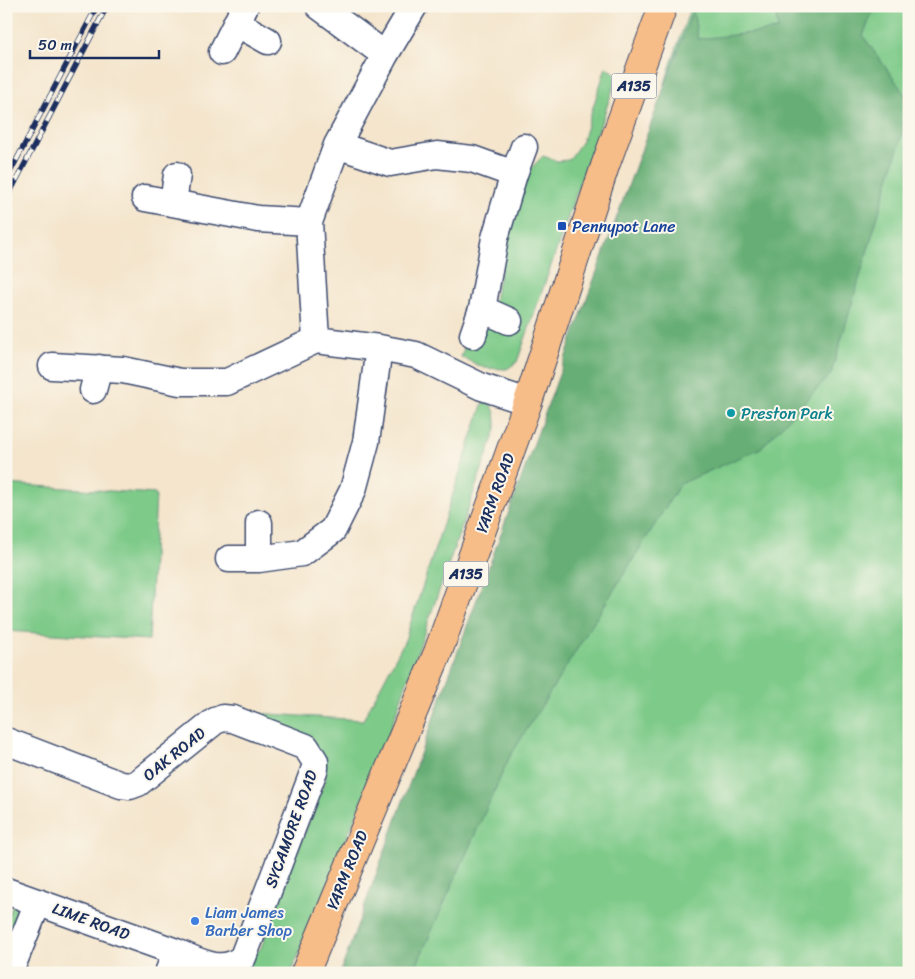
<svg xmlns="http://www.w3.org/2000/svg" width="915" height="979" font-family="Sriracha,sans-serif">
	<rect width="100%" height="100%" fill="#fbf7ec"/>
	<filter id="ink" filterUnits="userSpaceOnUse"><feTurbulence type="fractalNoise" baseFrequency=".02" numOctaves="2"/><feDisplacementMap in="SourceGraphic" scale="10" xChannelSelector="R" yChannelSelector="G"/><feConvolveMatrix kernelMatrix="1 2 1 2 8 2 1 2 1" color-interpolation-filters="sRGB"/></filter>
	<filter id="wash" filterUnits="userSpaceOnUse"><feTurbulence type="fractalNoise" baseFrequency=".0096" numOctaves="4" result="noise"/><feDisplacementMap in="SourceGraphic" scale="20" xChannelSelector="R" yChannelSelector="G"/><feGaussianBlur stdDeviation="1.12" result="paint"/><feColorMatrix in="noise" values="0 0 0 0 0 0 0 0 0 0 0 0 0 0 0 0 0 1.4 0 .05"/><feComposite in="paint" operator="in"/></filter>
	<g filter="url(#wash)">
		<rect width="100%" height="100%" fill="#f4e5cc"/>
		<path fill="#7eca89" stroke="#4c7c74" d="M 691,6 L 909,6 L 909,973 L 345,973 L 628,208 L 669,70 Z
			M 606,67 L 618,75 L 517,362 L 507,369 L 484,368 L 461,357 L 468,337 L 494,300 L 522,177 L 543,156 L 557,161 L 569,160 L 582,141 Z
			M 484,399 C 496,406 496,416 496,429 L 382,753 L 291,973 L 245,973 L 250,955 L 260,950 L 280,898 L 276,890 L 287,863 L 298,850 L 326,778 L 322,769 L 238,712 L 363,720 L 405,640 Z
			M 6,484 L 156,494 L 149,640 L 6,631 Z
			M 14,901 L 26,906 L 6,958 L 6,914 L 9,914 Z"/>
		<path fill="#66ae75" stroke="#406e6a" d="M 775,6 L 875,6 L 863,36 L 909,100 L 909,111 L 831,374 L 761,448 L 680,484 L 509,758 L 413,973 L 340,973 L 693,9 L 698,39 L 778,30 Z"/>
	</g>
	<g filter="url(#ink)">
		<g fill="none" stroke-linecap="round" stroke-linejoin="round">
			<defs>
				<path id="minor" d="M 319,6 L 385,55
					M 414,6 L 385,55 L 337,145 L 309,222 L 316,340 L 379,348 L 416,355 L 482,387 L 528,402
					M 236,23 L 268,41
					M 222,52 L 245,6
					M 337,145 L 390,163 L 437,155 L 472,159 L 514,174 L 495,238 L 482,309 L 473,335
					M 514,174 L 524,147
					M 145,198 L 258,219 L 309,222
					M 173,203 L 177,175
					M 482,309 L 509,321
					M 52,366 L 123,370 L 180,382 L 227,382 L 316,340
					M 93,390 L 99,368
					M 259,523 L 259,559
					M 229,559 L 259,559 L 302,553 L 333,530 L 353,490 L 366,442 L 379,348
					M 6,741 L 121,785 L 130,786 L 138,783 L 215,721 L 223,718 L 233,719 L 306,747 L 315,761 L 315,768 L 243,957 C 223,977 197,960 176,952 L 168,973
					M 6,891 L 176,952
					M 6,970 L 13,964 L 38,902"/>
				<path id="major" d="M 305,973 L 438,652 L 528,402 L 605,166 L 663,6"/>
			</defs>
			<use href="#minor" stroke="#3c4a6e" stroke-width="29"/>
			<use href="#major" stroke="#3c4a6e" stroke-width="30"/>
			<use href="#minor" stroke="#fff" stroke-width="26"/>
			<use href="#major" stroke="#f7bd88" stroke-width="28"/>
			<defs>
				<path id="rail" d="M 6,180 L 97,6
					M 6,200 L 107,6"/>
			</defs>
			<use href="#rail" stroke="#1b2f5e" stroke-width="5.5"/>
			<use href="#rail" stroke="#fbf7ec" stroke-width="4" stroke-dasharray="11" stroke-linecap="butt"/>
		</g>
	</g>
	<rect fill="#1a4fb4" stroke="#fbf7ec" stroke-width="2" x="557" y="221" width="10" height="10" rx="2.5"/>
	<circle fill="#0f9aa8" stroke="#fbf7ec" stroke-width="2" cx="731" cy="413" r="5"/>
	<circle fill="#3f7fe0" stroke="#fbf7ec" stroke-width="2" cx="195" cy="921" r="5"/>
	<g text-anchor="middle" dominant-baseline="central" stroke-width="4" stroke-linejoin="round" paint-order="stroke">
		<g fill="#fbf7ec" stroke="#5e6b89" stroke-width="1">
			<rect x="611.5" y="73.5" width="45" height="25" rx="4"/>
			<rect x="443.5" y="561.5" width="45" height="25" rx="4"/>
		</g>
		<g font-size="15" font-weight="bold" fill="#1b2f5e">
			<text x="634" y="86">A135</text>
			<text x="466" y="574">A135</text>
		</g>
		<g font-size="16" fill="#164399" stroke="#fbf7ec" text-anchor="start">
			<text x="572" y="226">Pennypot Lane</text>
		</g>
		<g font-size="16" fill="#0d838f" stroke="#fbf7ec" text-anchor="start">
			<text x="741" y="413">Preston Park</text>
		</g>
		<g font-size="16" fill="#1b2f5e" stroke="#fbf7ec">
			<text transform="translate(495 493) rotate(-70)">YARM ROAD</text>
			<text transform="translate(174 754) rotate(-39)">OAK ROAD</text>
			<text transform="translate(291 829) rotate(-70)">SYCAMORE ROAD</text>
			<text transform="translate(347 870) rotate(-68)">YARM ROAD</text>
			<text transform="translate(91 921) rotate(20)">LIME ROAD</text>
		</g>
		<g font-size="16" fill="#366cbe" stroke="#fbf7ec" text-anchor="start">
			<text x="205" y="912">Liam James<tspan x="205" dy="18">Barber Shop</tspan></text>
		</g>
	</g>
	<rect width="915" height="979" fill="none" stroke="#fbf7ec" stroke-width="25"/>
	<path d="M30 50v8h129v-8" fill="none" stroke="#1b2f5e" stroke-width="2.5"/>
	<text x="38" y="50" font-size="15" fill="#1b2f5e" stroke="#fbf7ec" stroke-width="4" paint-order="stroke">50 m</text>
</svg>
